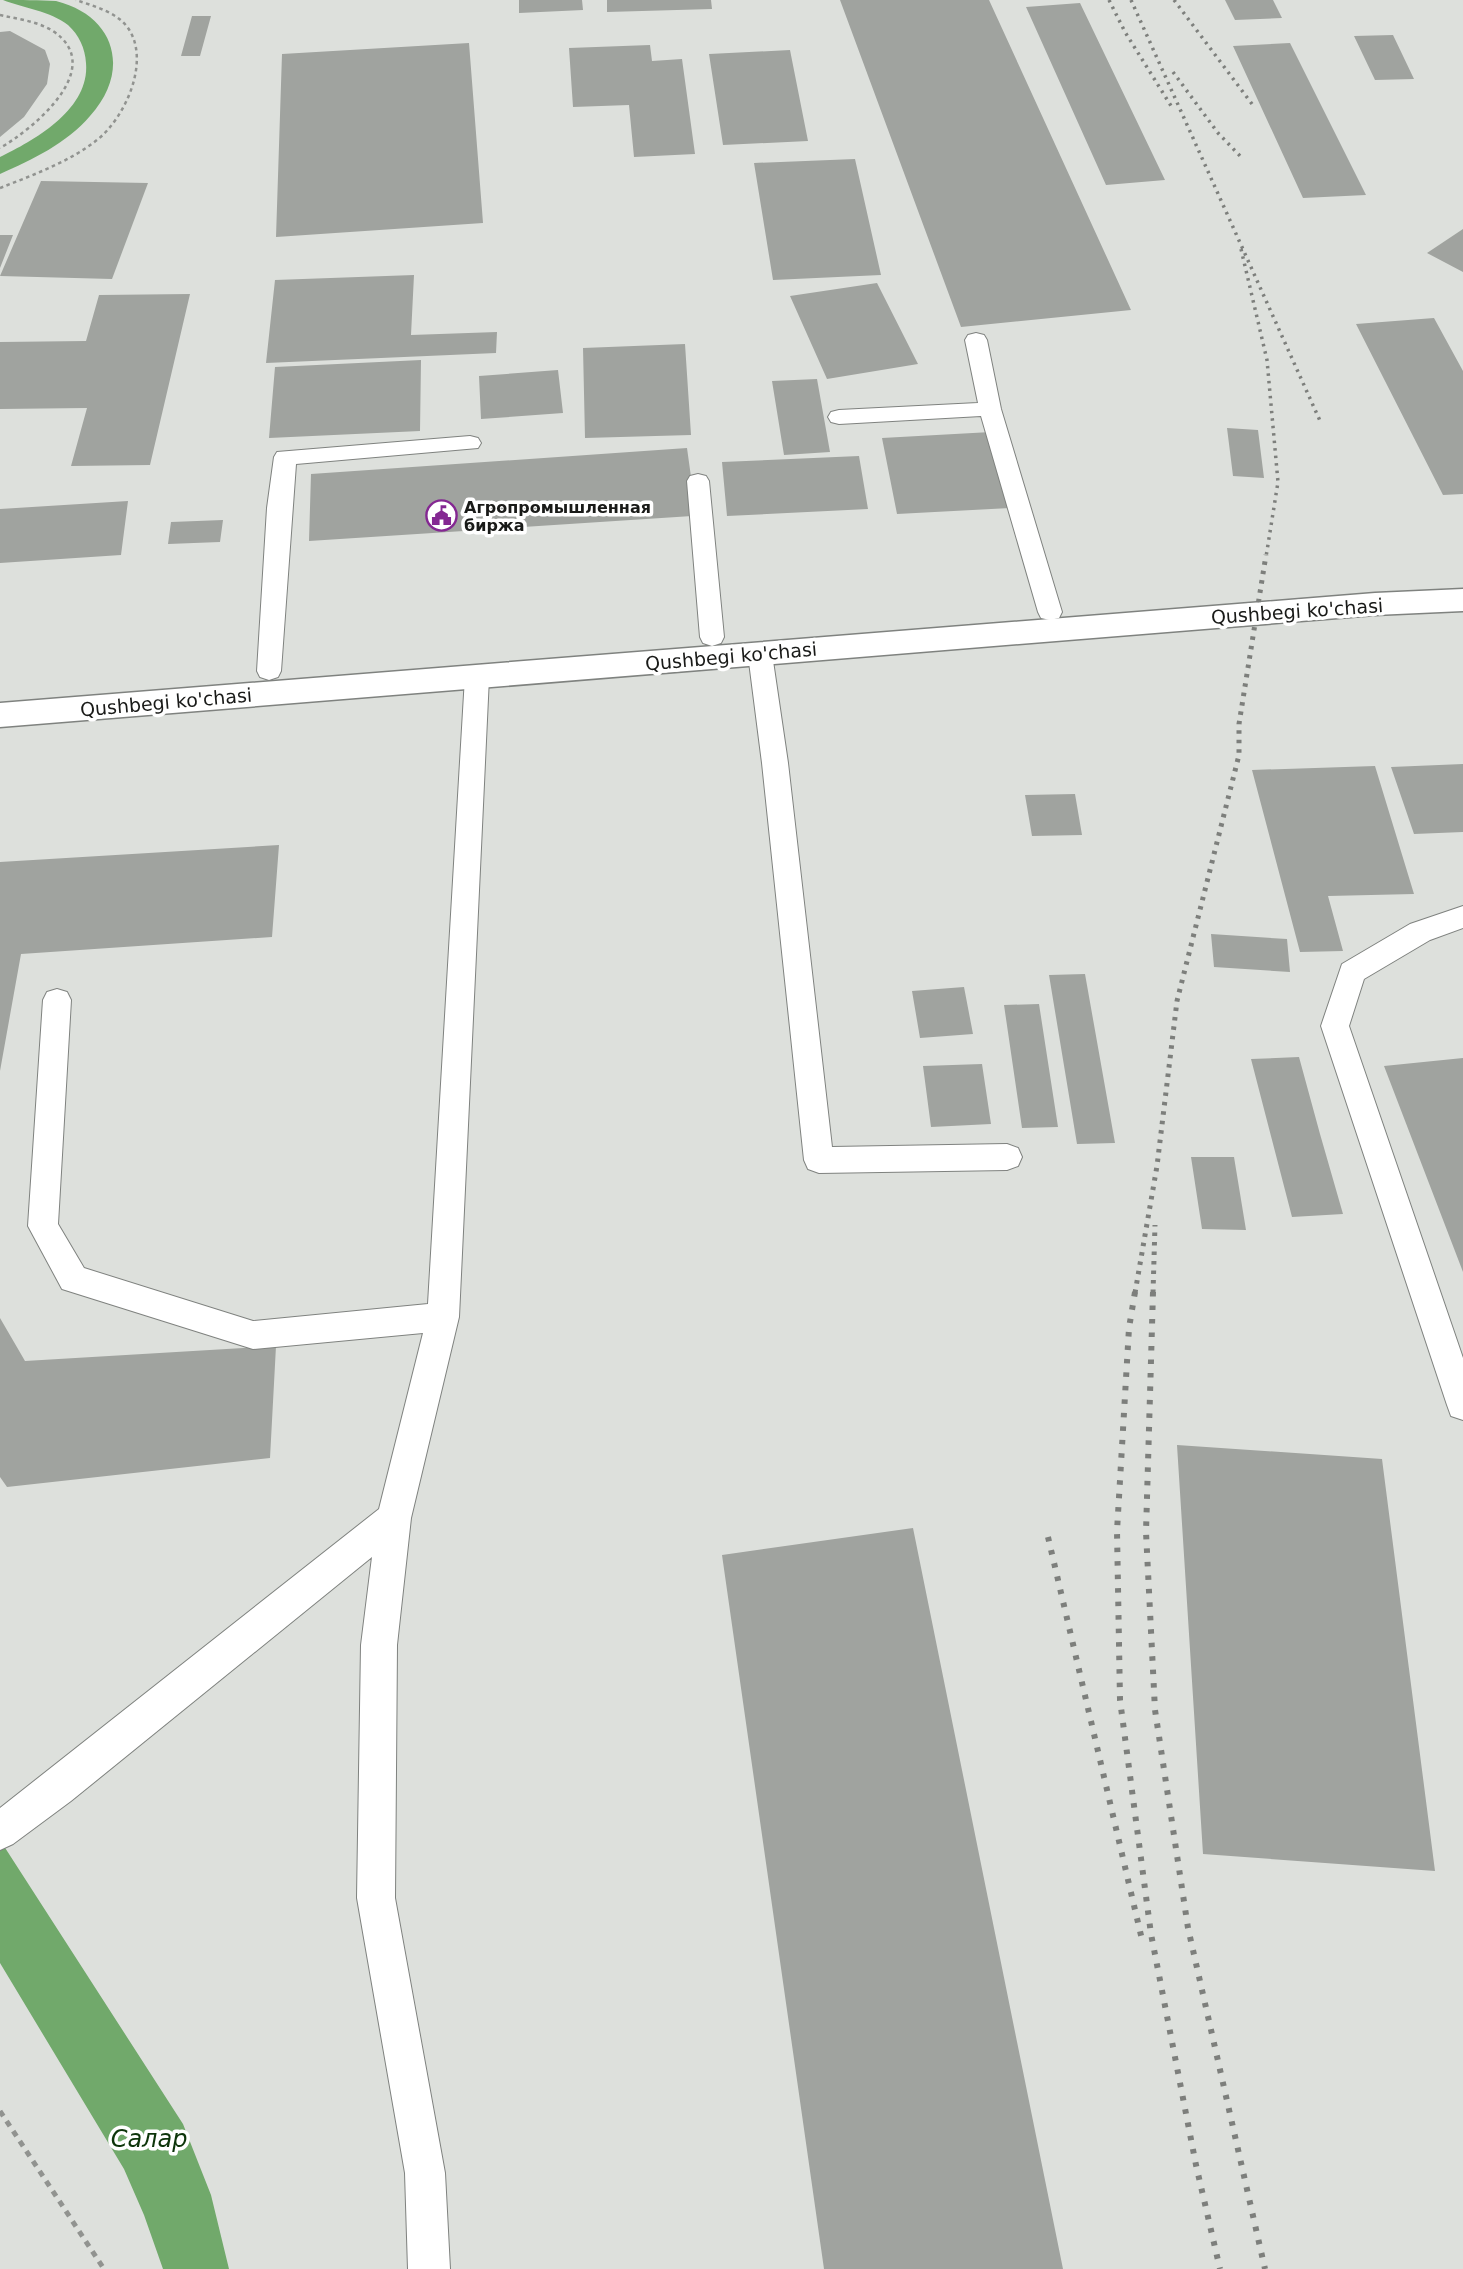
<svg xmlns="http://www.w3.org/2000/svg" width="1463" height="2269" font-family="'DejaVu Sans',sans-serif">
	<rect width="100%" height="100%" fill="#dde0dc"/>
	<path fill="#71a96b" d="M 3,0 C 20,0 40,0 56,1 C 116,16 131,71 90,116 C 67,143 32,160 0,174 L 0,157 C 35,140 90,109 86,63 C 85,48 79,35 68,25 C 50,11 23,8 3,0 Z
		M 0,1840 L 183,2124 L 211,2195 L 229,2269 L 163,2269 L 144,2215 L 124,2169 L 0,1963 Z"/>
	<path fill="#a0a39f" d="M 519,0 L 582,0 L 583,10 L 519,13 Z
		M 607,0 L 711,0 L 712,9 L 607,12 Z
		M 840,0 L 989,0 L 1131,310 L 961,327 Z
		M 1225,0 L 1273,0 L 1282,18 L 1235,20 Z
		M 1080,3 L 1165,180 L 1106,185 L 1026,7 Z
		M 192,16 L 211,16 L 200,56 L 181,56 Z
		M 10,31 L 45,50 L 50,64 L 47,84 L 24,117 L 0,137 L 0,32 Z
		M 1393,35 L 1414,79 L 1375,80 L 1354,36 Z
		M 469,43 L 483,223 L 276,237 L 282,54 Z
		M 1290,43 L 1366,195 L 1303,198 L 1233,46 Z
		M 650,45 L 652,61 L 682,59 L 695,154 L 634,157 L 629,105 L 573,107 L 569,48 Z
		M 790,50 L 808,141 L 723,145 L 709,54 Z
		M 855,159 L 881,275 L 773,280 L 754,163 Z
		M 41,181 L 148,183 L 112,279 L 0,276 Z
		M 1463,229 L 1463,272 L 1427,253 Z
		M 0,235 L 13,235 L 0,268 Z
		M 414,275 L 411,335 L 497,332 L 496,353 L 266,363 L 275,280 Z
		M 877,283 L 918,364 L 827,379 L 790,296 Z
		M 190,294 L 150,465 L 71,466 L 87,408 L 0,409 L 0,342 L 86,341 L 99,295 Z
		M 1434,318 L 1463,371 L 1463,494 L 1443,495 L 1356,324 Z
		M 685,344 L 691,435 L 585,438 L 583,348 Z
		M 421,360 L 420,431 L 269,438 L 275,367 Z
		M 558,370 L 563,413 L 481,419 L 479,376 Z
		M 817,379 L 830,452 L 784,455 L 772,381 Z
		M 1227,428 L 1258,430 L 1264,478 L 1233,476 Z
		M 991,432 L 1010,508 L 897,514 L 882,438 Z
		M 687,448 L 696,513 L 692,516 L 309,541 L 311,474 Z
		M 859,456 L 868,509 L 727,516 L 722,462 Z
		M 128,501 L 121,555 L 0,563 L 0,509 Z
		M 223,520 L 220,542 L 168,544 L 171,522 Z
		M 1463,764 L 1463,832 L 1414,834 L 1391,767 Z
		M 1375,766 L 1414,894 L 1328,896 L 1343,951 L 1300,952 L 1252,770 Z
		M 1075,794 L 1082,835 L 1032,836 L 1025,795 Z
		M 279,845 L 272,937 L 21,954 L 0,1071 L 0,862 Z
		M 1211,934 L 1287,939 L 1290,972 L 1214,967 Z
		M 1085,974 L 1115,1143 L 1077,1144 L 1049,975 Z
		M 964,987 L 973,1034 L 920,1038 L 912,991 Z
		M 1039,1004 L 1058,1127 L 1022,1128 L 1004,1005 Z
		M 1299,1057 L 1320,1134 L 1343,1214 L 1292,1217 L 1251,1059 Z
		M 1463,1058 L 1463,1272 L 1384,1066 Z
		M 982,1064 L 991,1124 L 931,1127 L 923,1066 Z
		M 1191,1157 L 1234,1157 L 1246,1230 L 1202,1229 Z
		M 0,1318 L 25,1361 L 276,1346 L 270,1458 L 7,1487 L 0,1477 Z
		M 1177,1445 L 1382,1459 L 1435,1871 L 1203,1854 Z
		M 913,1528 L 1063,2269 L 824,2269 L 722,1555 Z"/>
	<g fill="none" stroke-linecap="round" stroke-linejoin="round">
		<defs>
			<path id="lane" d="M 976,333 L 984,335 L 987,340 L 1001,409 L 1062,612 L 1059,618 L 1050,620 L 1041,618 L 1038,612 L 981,416 L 839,424 L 831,422 L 828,417 L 831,412 L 839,410 L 978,403 L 965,340 L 968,335 Z
				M 470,436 L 478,438 L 481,443 L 478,448 L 296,464 L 281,671 L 278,677 L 269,680 L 260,677 L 257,671 L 267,508 L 274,457 L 277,452 Z
				M 698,474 L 706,476 L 709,481 L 724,637 L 721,643 L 712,646 L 703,643 L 700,637 L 687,481 L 690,476 Z
				M 760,645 L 769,648 L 772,654 L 788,763 L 832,1147 L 1007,1144 L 1018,1148 L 1022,1157 L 1018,1166 L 1007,1170 L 819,1173 L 808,1169 L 804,1160 L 762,763 L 748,654 L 751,648 Z
				M 477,668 L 486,671 L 489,677 L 459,1317 L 411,1518 L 397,1645 L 395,1898 L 445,2173 L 450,2269 L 408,2269 L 405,2173 L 357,1898 L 361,1645 L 372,1557 L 71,1801 L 13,1844 L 0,1850 L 0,1808 L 379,1509 L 423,1333 L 253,1349 L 62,1289 L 28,1226 L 43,1000 L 47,992 L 57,989 L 67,992 L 71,1000 L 58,1224 L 84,1268 L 253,1321 L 428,1304 L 465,677 L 468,671 Z
				M 1463,906 L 1463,928 L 1430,940 L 1364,979 L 1349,1026 L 1463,1358 L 1463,1420 L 1451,1416 L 1447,1405 L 1321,1026 L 1342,964 L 1410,924 Z"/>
			<path id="primary" d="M 1463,589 L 1463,611 L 1375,615 L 0,727 L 0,703 L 1375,593 Z"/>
		</defs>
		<use href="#lane" stroke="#7f827f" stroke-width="2"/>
		<use href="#primary" stroke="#7f827f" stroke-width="3"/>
		<path stroke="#919390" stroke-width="2.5" stroke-dasharray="3.5 3.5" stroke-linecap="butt" d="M 0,15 C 17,19 37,21 53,31 C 108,68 33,129 0,148
			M 0,188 C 33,175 69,162 97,140 C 125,118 151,61 128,28 C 117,12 93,6 76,0"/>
		<path stroke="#919390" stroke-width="5" stroke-dasharray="6 6" stroke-linecap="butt" d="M 0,2111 L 104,2269"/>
		<use href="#lane" fill="#fff" fill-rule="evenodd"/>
		<use href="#primary" fill="#fff" fill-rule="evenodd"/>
		<path stroke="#7d7f7c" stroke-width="3.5" stroke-dasharray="2.5 5" stroke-linecap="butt" d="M 1109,0 L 1125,32 L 1173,109
			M 1131,0 L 1321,423
			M 1174,0 L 1255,108
			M 1173,72 L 1218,133 L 1243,159
			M 1241,249 L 1267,360 L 1278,482 L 1266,557"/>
		<path stroke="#7d7f7c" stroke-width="5" stroke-dasharray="3.5 6" stroke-linecap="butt" d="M 1135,1293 L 1157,1166 L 1177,1001 L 1239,755 L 1239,724 L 1266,555
			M 1153,1293 L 1155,1225"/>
		<path stroke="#7d7f7c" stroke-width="6" stroke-dasharray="4.5 9" stroke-linecap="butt" d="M 1135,1292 L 1129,1328 L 1117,1531 L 1120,1700 L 1151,1934 L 1196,2165 L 1220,2269
			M 1153,1292 L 1146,1532 L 1155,1710 L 1188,1928 L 1265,2269
			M 1048,1537 L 1143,1944"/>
	</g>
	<defs>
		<symbol id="civic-ring" viewBox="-11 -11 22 22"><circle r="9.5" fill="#fff" stroke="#842792" stroke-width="1.5"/><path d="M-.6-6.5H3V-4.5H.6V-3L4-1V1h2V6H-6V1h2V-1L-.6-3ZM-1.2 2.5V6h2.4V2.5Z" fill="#842792"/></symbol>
	</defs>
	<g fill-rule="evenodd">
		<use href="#civic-ring" x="424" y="498" width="35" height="35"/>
	</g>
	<g text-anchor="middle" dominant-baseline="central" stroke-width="7" stroke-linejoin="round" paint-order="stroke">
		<g font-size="16" font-weight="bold" fill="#191a18" stroke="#fff" text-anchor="start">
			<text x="464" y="507">Агропромышленная<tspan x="464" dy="18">биржа</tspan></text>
		</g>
		<g font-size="19" fill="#191a18" stroke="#fff">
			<text transform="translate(1297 611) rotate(-4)">Qushbegi ko'chasi</text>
			<text transform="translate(731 656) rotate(-5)">Qushbegi ko'chasi</text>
			<text transform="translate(166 702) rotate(-5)">Qushbegi ko'chasi</text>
		</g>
		<g font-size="24" font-style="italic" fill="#0d350a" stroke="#fff">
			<text x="149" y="2139">Салар</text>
		</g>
	</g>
</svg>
